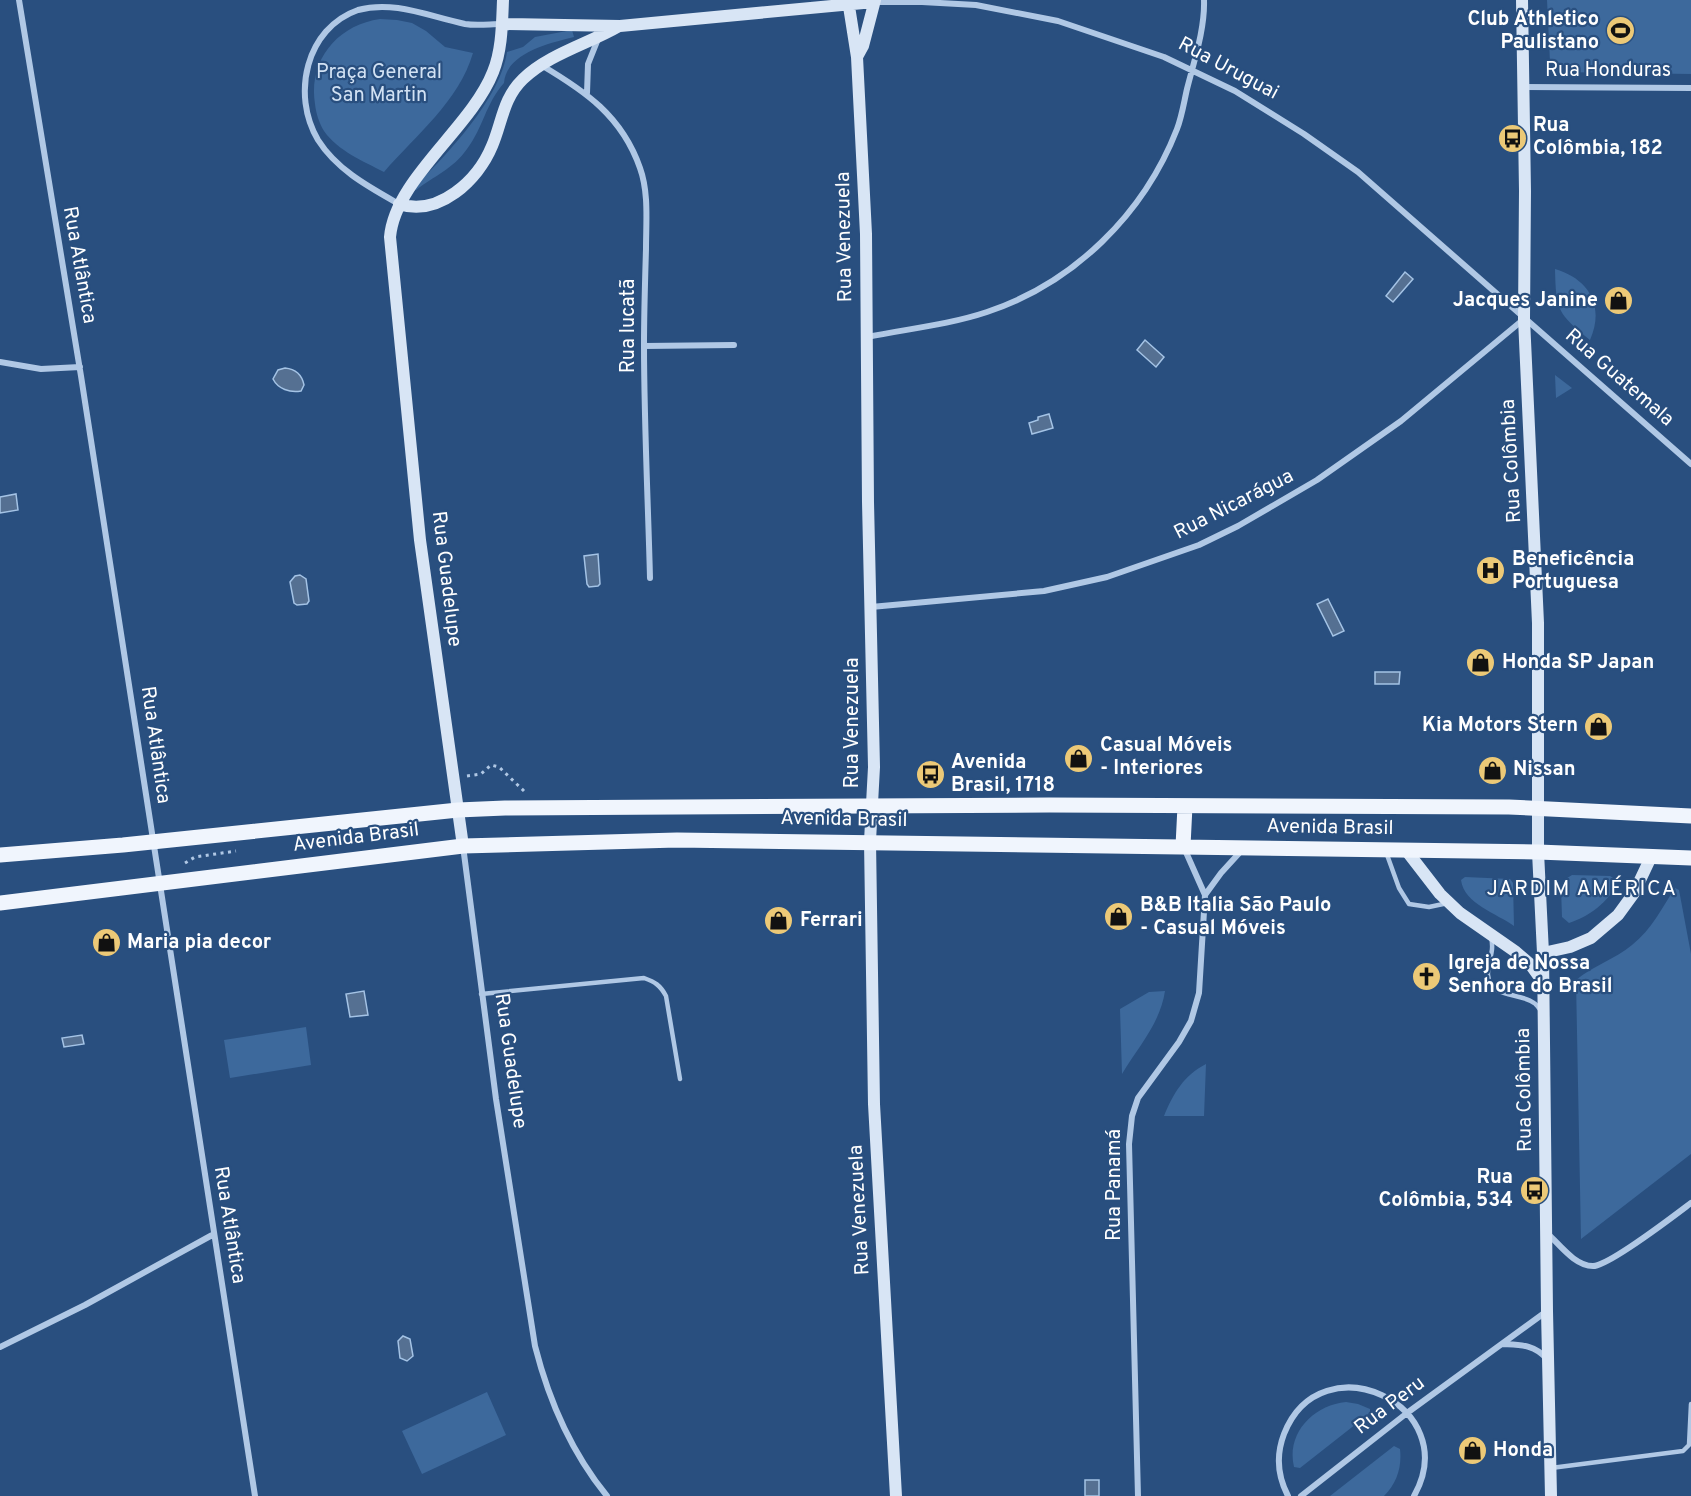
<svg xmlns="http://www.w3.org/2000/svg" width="1691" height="1496" font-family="Overpass,sans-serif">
	<rect width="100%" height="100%" fill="#294f7f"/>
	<path fill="#3d699c" d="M 1547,0 L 1691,0 L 1691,74 L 1558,72 L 1550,62 Z
		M 380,19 L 397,20 L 412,23 L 426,31 L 445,47 L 473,53 C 459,101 416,135 384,172 C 363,161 338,151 324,131 C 319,123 316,113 315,104 C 308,61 337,25 380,19 Z
		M 572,30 L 574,37 C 550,43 506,53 504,83 C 486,103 483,128 467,149 C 453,169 434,176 416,190 L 413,188 C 447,155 500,99 507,52 L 523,47 L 535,37 Z
		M 1555,269 C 1589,279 1605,306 1590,340 C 1557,313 1556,310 1555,269 Z
		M 1555,375 L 1572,388 L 1556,398 Z
		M 1572,875 L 1610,876 L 1615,879 L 1617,883 C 1609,902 1588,917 1569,923 L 1562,917 L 1561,888 L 1564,880 Z
		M 1465,877 L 1510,879 L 1513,883 L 1514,926 C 1498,914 1464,904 1461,880 Z
		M 1675,888 L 1679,890 L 1691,954 L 1691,1154 L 1581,1239 L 1576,980 C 1593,966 1615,959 1632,945 C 1652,929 1662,908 1675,888 Z
		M 1165,991 C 1160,1024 1138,1047 1122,1074 L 1120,1009 L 1149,992 Z
		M 306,1027 L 311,1065 L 230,1078 L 224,1040 Z
		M 1206,1064 L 1204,1116 L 1164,1116 C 1173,1094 1184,1075 1206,1064 Z
		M 487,1392 L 506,1435 L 422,1474 L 402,1431 Z
		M 1346,1402 L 1358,1404 L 1370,1409 L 1370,1413 L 1300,1468 L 1294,1467 C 1286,1434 1313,1405 1346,1402 Z
		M 1394,1446 L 1400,1449 C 1402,1467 1397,1483 1384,1496 L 1330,1496 Z"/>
	<path fill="#557092" stroke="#a4c3e5" stroke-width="1.5" d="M 1405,272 L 1413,279 L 1393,302 L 1386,296 Z
		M 1145,340 L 1164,357 L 1156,367 L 1137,350 Z
		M 285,368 C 295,369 302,375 304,385 L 301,391 C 290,393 278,389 273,379 L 278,370 Z
		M 1049,414 L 1053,428 L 1032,434 L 1029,423 L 1038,420 L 1038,417 Z
		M 16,494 L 18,510 L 0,513 L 0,497 Z
		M 598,554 L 600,584 L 598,586 L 589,587 L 587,584 L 584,556 Z
		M 300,575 L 306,579 L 309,601 L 307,604 L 297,605 L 294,603 L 290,582 L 295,576 Z
		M 1328,599 L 1344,631 L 1333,636 L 1317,604 Z
		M 1375,672 L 1400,672 L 1399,684 L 1375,684 Z
		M 364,991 L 368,1015 L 350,1017 L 346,994 Z
		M 82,1035 L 84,1044 L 64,1047 L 62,1038 Z
		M 403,1336 L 410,1339 L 413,1356 L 407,1361 L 400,1358 L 398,1341 Z
		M 1085,1480 L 1099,1480 L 1099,1496 L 1085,1496 Z"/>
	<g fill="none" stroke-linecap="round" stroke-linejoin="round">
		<path stroke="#b0c8e5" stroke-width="3" stroke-dasharray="3 4.5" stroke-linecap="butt" d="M 467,776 L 481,774 L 491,765 L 499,767 L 525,792
			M 403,836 L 417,832
			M 185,863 L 195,857 L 236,851"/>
		<path stroke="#b0c8e5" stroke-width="4.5" d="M 1386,852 L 1399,888 L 1409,904 L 1429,907 L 1448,903
			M 1491,937 C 1495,954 1487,961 1488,975 C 1490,999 1520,992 1534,1003 C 1535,1003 1540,1009 1540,1010
			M 481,994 L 644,978 C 655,982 660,985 666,996 L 680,1079
			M 1551,1468 L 1683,1451 L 1689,1445 L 1691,1404"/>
		<path stroke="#b0c8e5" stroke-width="6" d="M 19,0 L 81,376 L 255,1496
			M 875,2 L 922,2 L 976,5 L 1058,21 L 1164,57 L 1235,91 L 1304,134 L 1358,172 L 1691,464
			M 541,65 C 585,91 622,116 640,168 C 649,193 646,222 646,249 C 645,281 644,313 644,345 C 644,422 648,500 650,578
			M 1524,87 L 1691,88
			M 587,93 L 588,64 L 598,39
			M 399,204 C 369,187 337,170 318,140 C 291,95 306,28 358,10 C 395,0 430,17 465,24 C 477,26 490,24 502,24
			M 867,337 C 906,329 948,325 987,312 C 1074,283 1144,214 1177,129 C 1182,116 1184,102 1187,89 C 1194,61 1205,29 1204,0
			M 644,346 L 734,345
			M 0,362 L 41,369 L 80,367
			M 871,607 L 1044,591 L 1107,577 L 1199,545 L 1238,526 L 1317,480 L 1401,421 L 1524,319
			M 463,846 L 496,1099 L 535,1346 C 549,1401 571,1452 607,1496
			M 1205,895 L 1221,873 L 1242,850
			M 1548,1234 C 1560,1245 1575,1266 1593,1266 C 1609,1266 1675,1215 1691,1203
			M 1502,1344 C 1520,1345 1534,1344 1547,1359
			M 0,1347 L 85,1305 L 214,1234
			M 1138,1496 L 1129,1144 L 1132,1116 L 1138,1098 L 1179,1042 L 1191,1021 L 1199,993 L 1205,895 L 1185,850
			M 1288,1496 C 1278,1477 1276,1455 1284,1434 C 1321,1339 1465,1405 1414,1496
			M 1301,1496 L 1407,1413 L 1547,1311"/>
		<path stroke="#d8e5f5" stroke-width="12" d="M 848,0 L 857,57 L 866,234 L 868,502 L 874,767 L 870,841 L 874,1104 L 896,1496
			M 1522,0 L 1525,191 L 1524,319 L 1538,623 L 1538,852 L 1543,953 L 1547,1311 L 1551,1496
			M 502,24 L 620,26 L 874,2
			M 857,57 L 863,46 L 875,0
			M 399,204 C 439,217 478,180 492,146 C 502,123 503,98 523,79 C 549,54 588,44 619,26
			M 463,846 L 420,540 L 390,237 C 395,179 471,128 493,72 C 502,50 502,24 503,0
			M 1406,850 L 1440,894 L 1460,913 L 1516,952 L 1530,964 L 1543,982
			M 1543,953 L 1570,947 L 1591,938 L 1618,915 L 1634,893 L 1651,857"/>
		<path stroke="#f0f5fd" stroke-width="15" d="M 1183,846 L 1185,806
			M 0,855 L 123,845 L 458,810 L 505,808 L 1049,805 L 1509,807 L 1691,816
			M 0,903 L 463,846 L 677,840 L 1538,852 L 1691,858"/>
	</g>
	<defs>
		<symbol id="stadium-disc" viewBox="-11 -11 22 22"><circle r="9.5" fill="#ecc977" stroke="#294f7f"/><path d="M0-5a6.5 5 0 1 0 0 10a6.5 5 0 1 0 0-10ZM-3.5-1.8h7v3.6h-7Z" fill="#111"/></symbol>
		<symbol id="bus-disc" viewBox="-11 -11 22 22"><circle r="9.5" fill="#ecc977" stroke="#294f7f"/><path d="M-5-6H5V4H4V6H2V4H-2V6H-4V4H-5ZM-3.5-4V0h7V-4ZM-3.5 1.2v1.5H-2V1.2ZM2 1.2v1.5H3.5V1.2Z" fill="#111"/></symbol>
		<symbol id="shop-disc" viewBox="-11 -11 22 22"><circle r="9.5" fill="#ecc977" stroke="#294f7f"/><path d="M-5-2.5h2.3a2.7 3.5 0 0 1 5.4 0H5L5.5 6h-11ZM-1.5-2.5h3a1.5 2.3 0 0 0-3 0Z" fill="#111"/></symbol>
		<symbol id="hospital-disc" viewBox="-11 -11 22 22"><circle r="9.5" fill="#ecc977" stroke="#294f7f"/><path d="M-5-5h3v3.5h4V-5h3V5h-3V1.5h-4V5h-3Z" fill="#111"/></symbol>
		<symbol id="church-disc" viewBox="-11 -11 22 22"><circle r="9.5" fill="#ecc977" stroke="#294f7f"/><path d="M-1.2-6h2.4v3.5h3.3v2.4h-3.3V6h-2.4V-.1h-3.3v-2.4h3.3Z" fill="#111"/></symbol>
	</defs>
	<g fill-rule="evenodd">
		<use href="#stadium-disc" x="1604" y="14" width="33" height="33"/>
		<use href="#bus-disc" x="1496" y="122" width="33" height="33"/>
		<use href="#shop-disc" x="1602" y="284" width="33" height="33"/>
		<use href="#hospital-disc" x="1474" y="554" width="33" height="33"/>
		<use href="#shop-disc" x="1464" y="646" width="33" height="33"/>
		<use href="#shop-disc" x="1582" y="710" width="33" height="33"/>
		<use href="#shop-disc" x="1062" y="742" width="33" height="33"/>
		<use href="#shop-disc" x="1476" y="754" width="33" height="33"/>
		<use href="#bus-disc" x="914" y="758" width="33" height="33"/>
		<use href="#shop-disc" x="1102" y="900" width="33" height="33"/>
		<use href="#shop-disc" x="762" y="904" width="33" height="33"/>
		<use href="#shop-disc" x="90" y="926" width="33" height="33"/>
		<use href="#church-disc" x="1410" y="960" width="33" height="33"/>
		<use href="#bus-disc" x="1518" y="1174" width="33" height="33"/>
		<use href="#shop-disc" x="1456" y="1434" width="33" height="33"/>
	</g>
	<g text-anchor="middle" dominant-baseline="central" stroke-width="4.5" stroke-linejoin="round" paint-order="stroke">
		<g font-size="20" font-weight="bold" fill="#fff" stroke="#294f7f" text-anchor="start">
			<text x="1599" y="20" text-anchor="end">Club Athletico<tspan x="1599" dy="23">Paulistano</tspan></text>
			<text x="1533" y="126">Rua<tspan x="1533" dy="23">Colômbia, 182</tspan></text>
			<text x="1598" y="301" text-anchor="end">Jacques Janine</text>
			<text x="1512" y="560">Beneficência<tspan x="1512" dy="23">Portuguesa</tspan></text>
			<text x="1502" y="663">Honda SP Japan</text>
			<text x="1578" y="726" text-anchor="end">Kia Motors Stern</text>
			<text x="1100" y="746">Casual Móveis<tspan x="1100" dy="23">- Interiores</tspan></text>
			<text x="951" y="763">Avenida<tspan x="951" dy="23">Brasil, 1718</tspan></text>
			<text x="1513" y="770">Nissan</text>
			<text x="1140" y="906">B&amp;B Italia São Paulo<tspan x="1140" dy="23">- Casual Móveis</tspan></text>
			<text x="800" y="921">Ferrari</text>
			<text x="127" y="943">Maria pia decor</text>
			<text x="1448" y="964">Igreja de Nossa<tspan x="1448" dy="23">Senhora do Brasil</tspan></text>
			<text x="1513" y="1178" text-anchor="end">Rua<tspan x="1513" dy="23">Colômbia, 534</tspan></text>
			<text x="1493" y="1451">Honda</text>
		</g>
		<g font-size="20" fill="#fff" stroke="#294f7f">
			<text transform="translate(1228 69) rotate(28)">Rua Uruguai</text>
			<text x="1608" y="71">Rua Honduras</text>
			<text transform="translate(845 237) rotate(-91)">Rua Venezuela</text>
			<text transform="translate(79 265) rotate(80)">Rua Atlântica</text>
			<text transform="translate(629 326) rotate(-90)">Rua Iucatã</text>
			<text transform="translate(1619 378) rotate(41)">Rua Guatemala</text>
			<text transform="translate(1512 461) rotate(-93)">Rua Colômbia</text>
			<text transform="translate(1234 505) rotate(-27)">Rua Nicarágua</text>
			<text transform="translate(446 579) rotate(83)">Rua Guadelupe</text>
			<text transform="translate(853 723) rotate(-90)">Rua Venezuela</text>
			<text transform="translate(155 745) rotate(82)">Rua Atlântica</text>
			<text transform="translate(844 820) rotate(1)">Avenida Brasil</text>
			<text transform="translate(1330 828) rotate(1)">Avenida Brasil</text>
			<text transform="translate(356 838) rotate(-7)">Avenida Brasil</text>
			<text transform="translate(510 1061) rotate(82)">Rua Guadelupe</text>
			<text transform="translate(1525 1090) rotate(-91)">Rua Colômbia</text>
			<text transform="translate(1115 1185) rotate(-90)">Rua Panamá</text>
			<text transform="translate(860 1210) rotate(-93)">Rua Venezuela</text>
			<text transform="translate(229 1225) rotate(81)">Rua Atlântica</text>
			<text transform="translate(1390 1406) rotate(-37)">Rua Peru</text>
		</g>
		<g font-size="20" fill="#d2e2f4" stroke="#294f7f">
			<text x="379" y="73">Praça General<tspan x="379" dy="23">San Martin</tspan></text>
		</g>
		<g font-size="21" letter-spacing="1.5" fill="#fff" stroke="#294f7f">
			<text x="1582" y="889">JARDIM AMÉRICA</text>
		</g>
	</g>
</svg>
